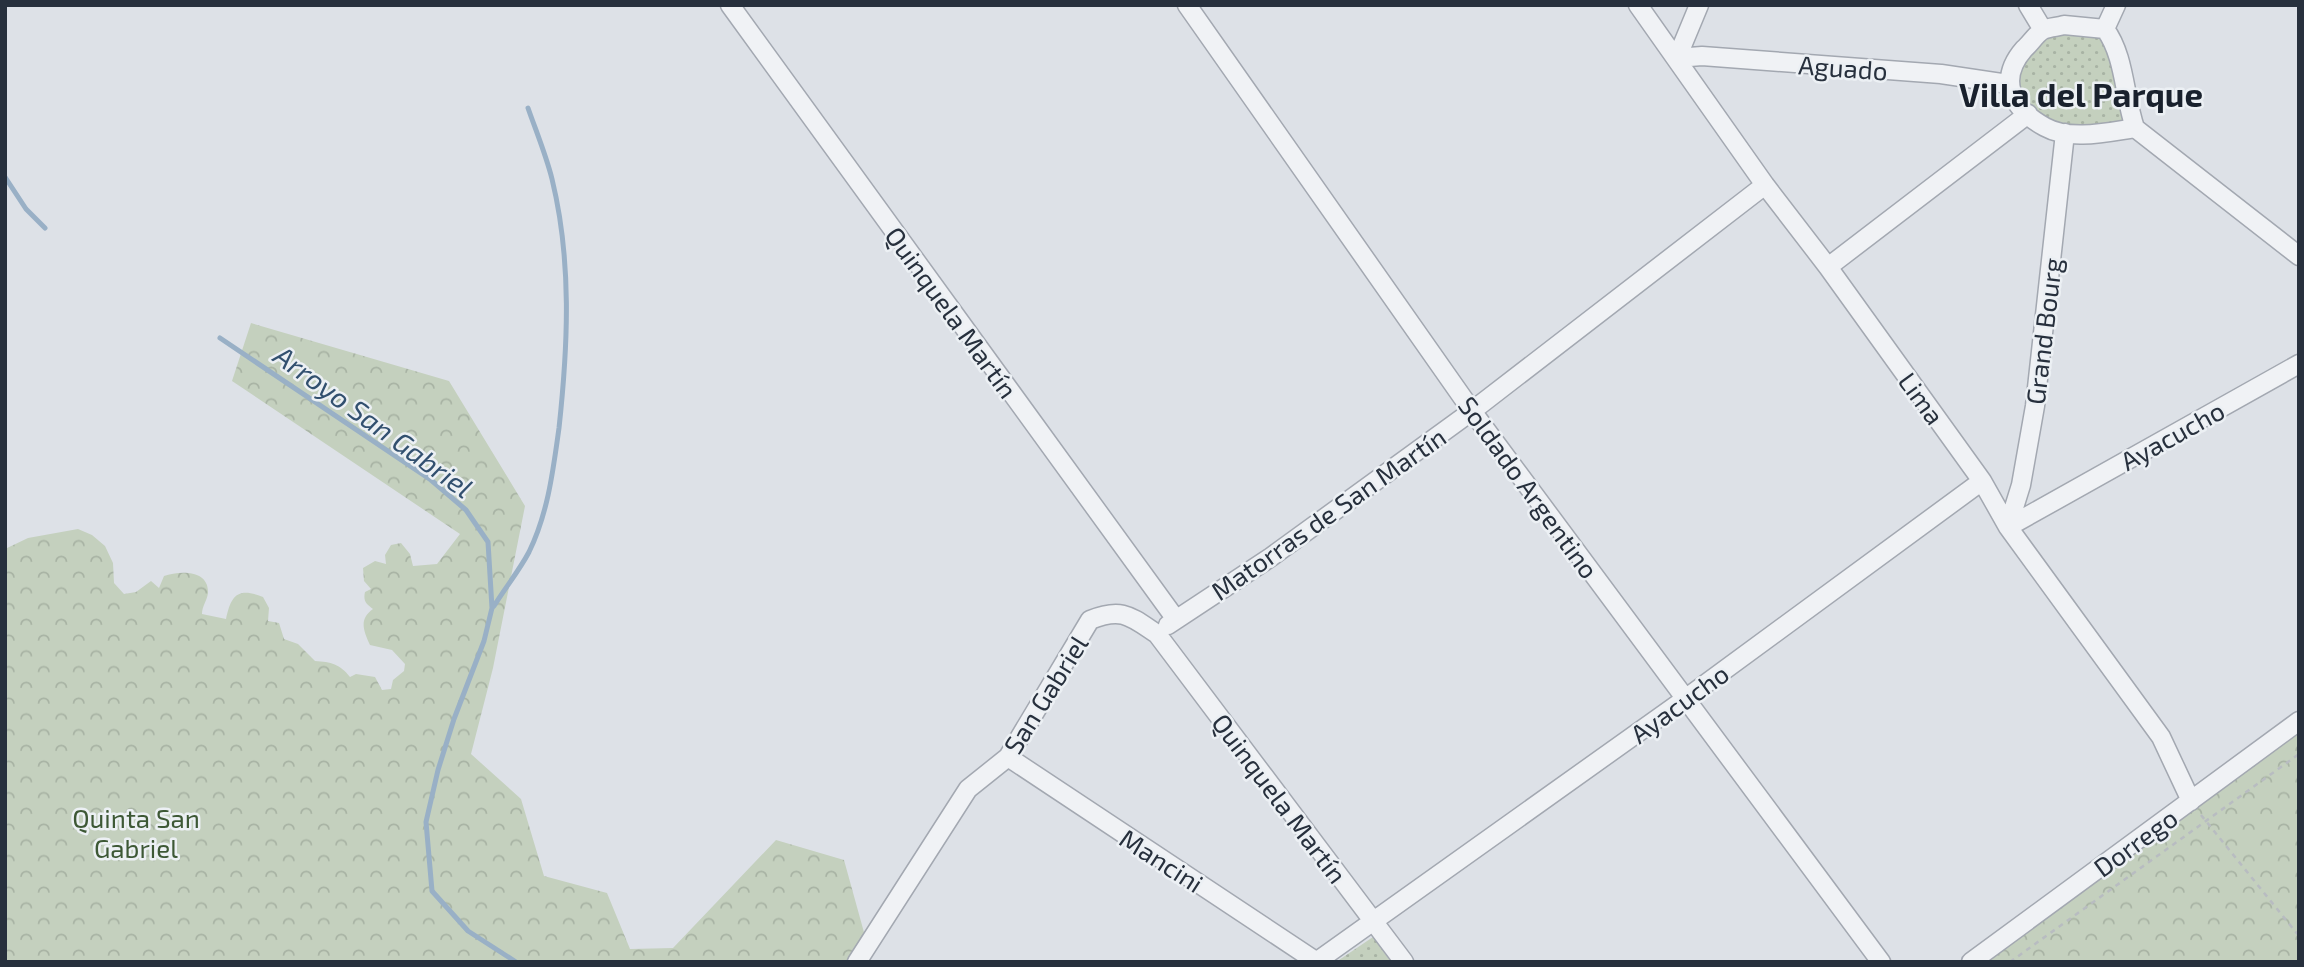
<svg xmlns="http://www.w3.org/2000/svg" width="2304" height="967" font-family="'Exo 2',sans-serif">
	<defs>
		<pattern id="grass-dots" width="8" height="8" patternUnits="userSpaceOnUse" patternTransform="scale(1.75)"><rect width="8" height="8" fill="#c4d0be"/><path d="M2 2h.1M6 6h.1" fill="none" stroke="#a8b3a4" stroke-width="1.8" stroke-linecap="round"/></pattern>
		<pattern id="forest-crowns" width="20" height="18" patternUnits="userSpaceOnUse" patternTransform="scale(1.75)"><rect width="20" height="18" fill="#c4d0be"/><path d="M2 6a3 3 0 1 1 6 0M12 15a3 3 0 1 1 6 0" fill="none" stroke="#a8b3a4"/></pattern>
	</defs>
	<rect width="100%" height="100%" fill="#dde1e7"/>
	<path fill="url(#grass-dots)" d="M 2065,32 L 2098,36 L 2107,42 L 2127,121 C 2074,129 2056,136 2018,92 C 2018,84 2017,75 2020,68 C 2027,50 2047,37 2065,32 Z
		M 1373,937 L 1391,962 L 1339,960 Z"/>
	<path fill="url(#forest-crowns)" d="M 251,323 L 449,381 L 525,506 L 493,668 L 471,754 L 521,799 L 544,876 L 607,893 L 630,949 L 673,948 L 776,840 L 844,860 L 865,936 L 846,962 L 5,962 L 5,549 L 28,538 L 78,529 L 92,535 L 105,546 L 113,563 L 114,583 L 124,594 L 136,592 L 151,581 L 159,588 L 164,576 C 179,571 209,569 208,593 C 207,601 202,606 202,614 L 226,619 C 231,595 238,587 263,597 L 269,608 L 268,621 L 279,623 L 284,639 L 298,644 L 315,661 C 331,662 340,664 350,677 L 356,674 L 375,677 L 382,690 L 391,689 L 393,680 L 404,671 L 405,664 L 392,650 L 370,645 C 363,630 359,619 373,609 C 366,604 363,601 365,592 L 371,589 L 364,581 L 363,568 L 375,561 L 386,564 L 385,555 L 391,545 L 401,543 L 410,554 L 413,566 L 437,564 L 460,534 L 232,381 Z
		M 2299,730 L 2299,962 L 1981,962 Z"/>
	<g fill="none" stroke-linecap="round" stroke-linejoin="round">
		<path stroke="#99b0c6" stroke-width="5" d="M 5,177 L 26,209 L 45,228
			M 220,338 L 431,480 L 466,510 L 488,542 L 492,608 L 484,641 L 454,719 L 438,770 L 426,822 L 432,891 L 468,931 L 516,962
			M 494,606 C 505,588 519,571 529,552 C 548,513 553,471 559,428 C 568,345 572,261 552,179 C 546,155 536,131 528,108"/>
		<defs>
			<path id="minor" d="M 730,5 L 1175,618
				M 1187,5 L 1472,411 L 1881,962
				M 1638,5 L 1765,185 L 1828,267 L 1982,481 L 2008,527 L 2161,737 L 2191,801
				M 2028,5 L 2043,30
				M 2064,25 L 2105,29 C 2125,56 2124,96 2135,128 C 2108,132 2070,141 2045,127 C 2012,109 1997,80 2024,49 C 2030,44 2036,34 2043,30 C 2049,27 2058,27 2064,25 Z
				M 2105,29 L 2116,5
				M 1677,58 L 1702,56 L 1941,74 L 2008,84
				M 1677,58 L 1699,5
				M 2135,128 L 2299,256
				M 1828,267 L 2028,114
				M 2008,527 L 2021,485 L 2035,406 L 2065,133
				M 2008,527 L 2299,364
				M 1168,625 L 1271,557 L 1472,411 L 1765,185
				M 1008,757 L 1317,962
				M 857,962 L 968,789 L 1008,757 L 1090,620 C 1122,607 1130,616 1157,634 L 1404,962
				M 1316,962 L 1685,699 L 1982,481
				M 1971,962 L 2299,721"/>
		</defs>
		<use href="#minor" stroke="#a3a8b1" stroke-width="21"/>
		<path stroke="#b8bcc1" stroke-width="2.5" stroke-dasharray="5 5" stroke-linecap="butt" d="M 2201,815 L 2299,936
			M 2010,962 L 2299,754"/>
		<use href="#minor" stroke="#f0f2f5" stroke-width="18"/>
	</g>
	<g text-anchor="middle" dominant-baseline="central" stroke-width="5" stroke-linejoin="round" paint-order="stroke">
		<g font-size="26" fill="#27303d" stroke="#ecf0f4">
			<text transform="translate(1843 67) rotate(4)">Aguado</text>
			<text transform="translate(952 312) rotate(54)">Quinquela Martín</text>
			<text transform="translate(2043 331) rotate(-83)">Grand Bourg</text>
			<text transform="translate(1922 398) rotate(54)">Lima</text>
			<text transform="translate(2172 435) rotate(-29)">Ayacucho</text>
			<text transform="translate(1529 487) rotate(54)">Soldado Argentino</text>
			<text transform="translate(1328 513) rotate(-35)">Matorras de San Martín</text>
			<text transform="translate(1045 694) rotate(-58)">San Gabriel</text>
			<text transform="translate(1679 703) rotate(-36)">Ayacucho</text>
			<text transform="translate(1280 798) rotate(53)">Quinquela Martín</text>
			<text transform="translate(2135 842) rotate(-36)">Dorrego</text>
			<text transform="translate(1162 860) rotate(33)">Mancini</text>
		</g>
		<g font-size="26" fill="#3d5835" stroke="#ecf0f4">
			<text x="136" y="817">Quinta San<tspan x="136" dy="30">Gabriel</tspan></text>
		</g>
		<g font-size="28" font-style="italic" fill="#32506f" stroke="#ecf0f4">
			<text transform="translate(374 421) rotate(36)">Arroyo San Gabriel</text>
		</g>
		<g font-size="33" font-weight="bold" fill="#19212d" stroke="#ecf0f4">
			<text x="2081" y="94">Villa del Parque</text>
		</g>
	</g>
	<rect width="2304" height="967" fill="none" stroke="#27303d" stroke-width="14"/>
</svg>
